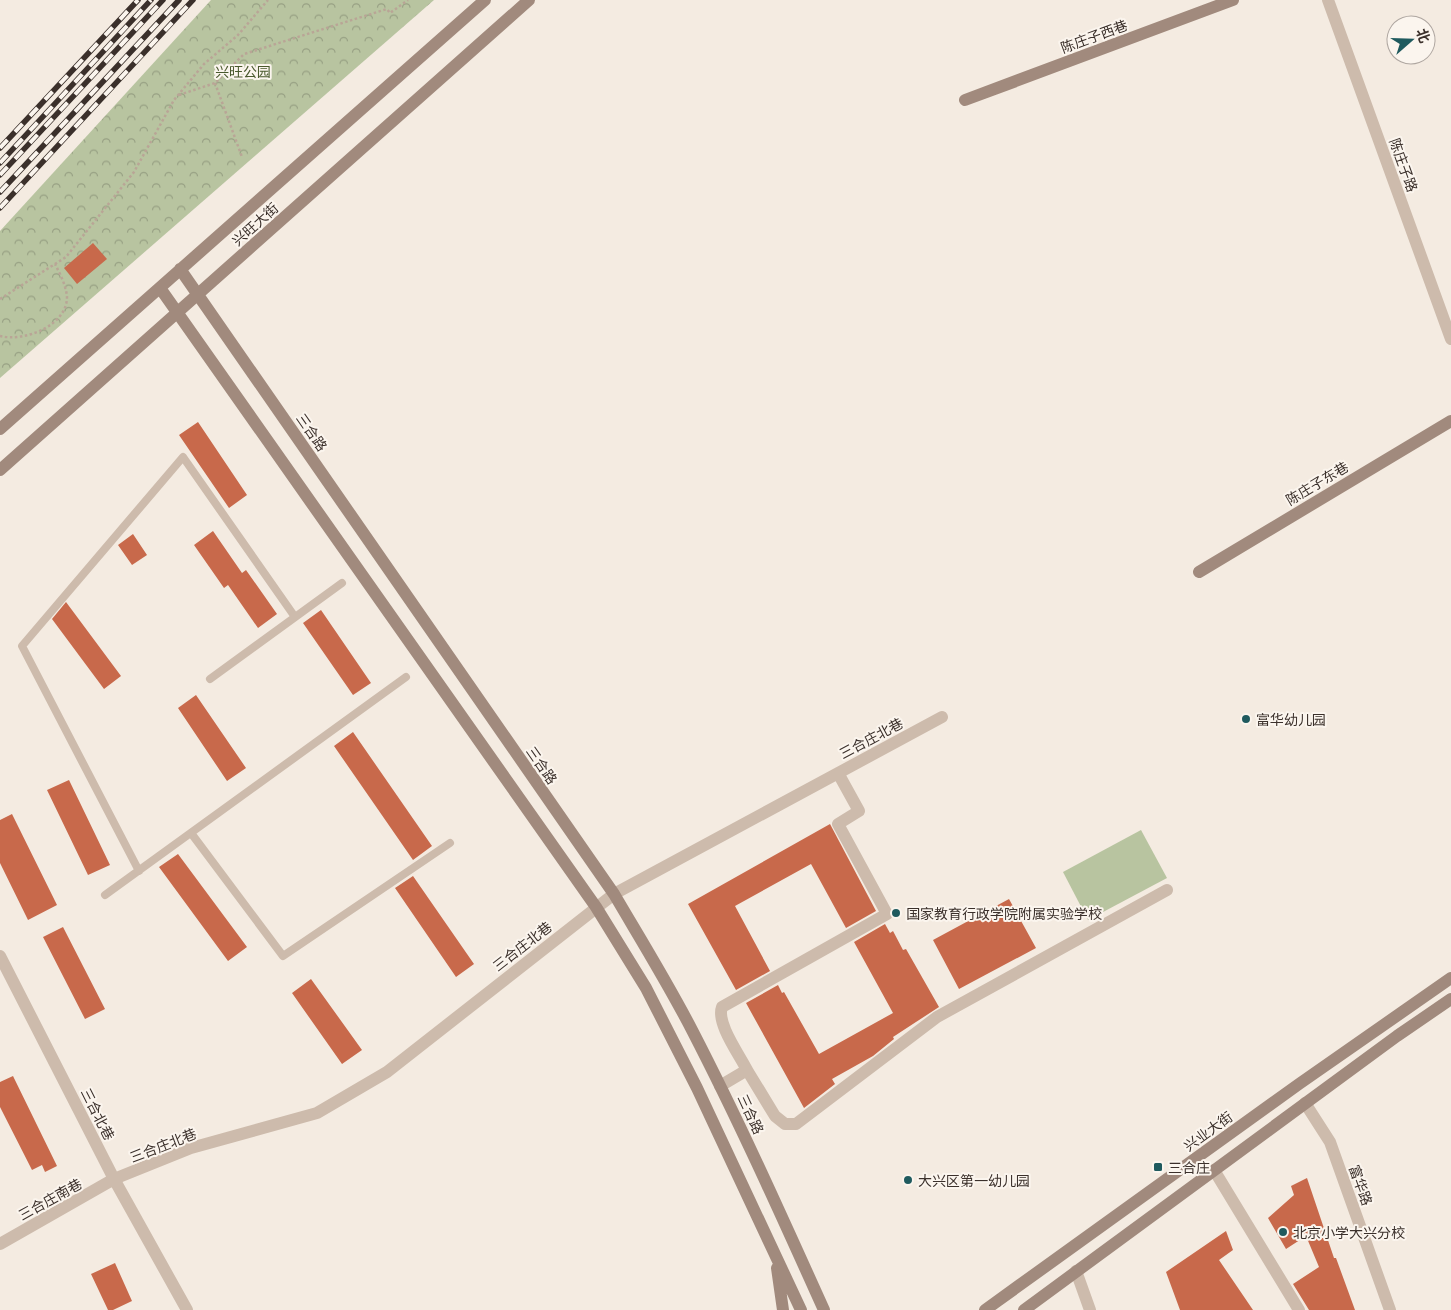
<svg xmlns="http://www.w3.org/2000/svg" width="1451" height="1310" font-family="'Noto Sans','Noto Sans SC',sans-serif">
	<defs>
		<pattern id="park-crowns" width="20" height="18" patternUnits="userSpaceOnUse" patternTransform="scale(1.25)"><rect width="20" height="18" fill="#b8c4a0"/><path d="M2 6a3 3 0 1 1 6 0M12 15a3 3 0 1 1 6 0" fill="none" stroke="#97a083"/></pattern>
	</defs>
	<rect width="100%" height="100%" fill="#f4ebe1"/>
	<path fill="url(#park-crowns)" d="M 211,0 L 434,0 L 0,378 L 0,231 Z"/>
	<path fill="#b8c4a0" d="M 1141,830 L 1167,878 L 1088,920 L 1063,872 Z"/>
	<path fill="#c8694b" d="M 93,243 L 107,259 L 77,284 L 64,268 Z
		M 198,422 L 247,495 L 229,508 L 179,435 Z
		M 213,531 L 242,573 L 246,570 L 277,614 L 258,628 L 228,585 L 224,588 L 194,545 Z
		M 133,534 L 147,555 L 132,565 L 118,545 Z
		M 66,602 L 121,676 L 104,689 L 52,619 Z
		M 321,610 L 371,683 L 353,695 L 303,623 Z
		M 196,695 L 246,768 L 227,781 L 178,708 Z
		M 353,732 L 432,846 L 413,860 L 334,746 Z
		M 69,780 L 110,865 L 88,875 L 47,790 Z
		M 12,814 L 57,905 L 28,920 L 0,863 L 0,820 Z
		M 830,824 L 876,911 L 846,928 L 811,864 L 735,906 L 770,971 L 736,990 L 688,904 Z
		M 178,854 L 247,947 L 228,961 L 159,867 Z
		M 413,876 L 474,964 L 456,977 L 395,888 Z
		M 1009,899 L 1036,948 L 959,989 L 933,940 Z
		M 885,924 L 890,933 L 893,931 L 903,950 L 906,949 L 939,1007 L 893,1037 L 894,1039 L 873,1056 L 832,1079 L 835,1084 L 804,1108 L 746,1003 L 778,985 L 782,993 L 784,992 L 819,1054 L 893,1013 L 854,942 Z
		M 63,927 L 105,1009 L 85,1019 L 43,937 Z
		M 311,979 L 362,1050 L 342,1064 L 292,993 Z
		M 13,1076 L 57,1166 L 45,1172 L 42,1165 L 32,1170 L 0,1107 L 0,1082 Z
		M 1307,1178 L 1334,1258 L 1336,1258 L 1355,1310 L 1309,1310 L 1293,1284 L 1319,1267 L 1306,1236 L 1286,1249 L 1268,1218 L 1294,1195 L 1291,1186 Z
		M 1226,1231 L 1233,1250 L 1219,1260 L 1253,1310 L 1180,1310 L 1166,1272 Z
		M 115,1263 L 132,1301 L 113,1310 L 108,1310 L 91,1274 Z"/>
	<g fill="none" stroke-linecap="round" stroke-linejoin="round">
		<path stroke="#b9a596" stroke-width="2.5" stroke-dasharray="2.5 2.5" stroke-linecap="butt" d="M 215,83 L 242,157
			M 179,95 L 215,83 L 244,54 L 387,9 L 390,13 L 408,0
			M 0,299 L 66,257 L 134,172 L 174,100 L 204,64 L 238,35 L 268,0
			M 0,336 C 24,342 67,326 67,297 C 66,285 60,274 55,264"/>
		<path stroke="#cdbbac" stroke-width="8" d="M 210,679 L 342,583
			M 191,833 L 283,956 L 450,843
			M 139,871 L 22,646 L 183,457 L 295,617
			M 105,895 L 406,677"/>
		<path stroke="#cdbbac" stroke-width="12" d="M 1328,0 L 1451,339
			M 0,956 L 114,1179 L 187,1310
			M 747,1070 C 739,1054 716,1023 722,1007 L 887,914 L 838,824 L 859,811 L 838,773
			M 720,1086 L 747,1070 L 775,1116 L 785,1124 L 796,1124 L 937,1017 L 1167,890
			M 1305,1103 L 1330,1142 L 1390,1310
			M 1214,1170 L 1299,1310
			M 0,1244 L 114,1179 L 191,1148 L 317,1113 L 387,1072 L 614,894 L 942,717
			M 1076,1271 L 1090,1310"/>
		<path stroke="#a18a7d" stroke-width="12" d="M 965,100 L 1233,0
			M 180,269 L 614,894 C 641,940 669,985 693,1032 C 740,1123 782,1217 824,1310
			M 160,288 L 596,907 L 646,988 L 697,1088 L 801,1310
			M 0,429 L 485,0
			M 0,470 L 529,0
			M 1199,572 L 1451,421
			M 777,1268 L 783,1310
			M 985,1310 L 1299,1084 L 1451,978
			M 1024,1310 L 1397,1036 L 1451,999"/>
		<defs>
			<path id="rail" d="M 0,148 L 138,0
				M 0,163 L 151,0
				M 0,175 L 163,0
				M 0,192 L 179,0
				M 0,208 L 193,0"/>
		</defs>
		<use href="#rail" stroke="#3b302b" stroke-width="5.5"/>
		<use href="#rail" stroke="#fbf5ee" stroke-width="4" stroke-dasharray="11" stroke-linecap="butt"/>
	</g>
	<g fill="#1f5a5e" stroke="#fbf5ee" stroke-width="2">
		<circle cx="1246" cy="719" r="5"/>
		<circle cx="896" cy="913" r="5"/>
		<rect x="1153" y="1162" width="10" height="10" rx="2.5"/>
		<circle cx="908" cy="1180" r="5"/>
		<circle cx="1283" cy="1232" r="5"/>
	</g>
	<g text-anchor="middle" dominant-baseline="central" stroke-width="4" stroke-linejoin="round" paint-order="stroke">
		<g font-size="14" fill="#3b302b" stroke="#fbf5ee">
			<text transform="translate(1094 36) rotate(-20)">陈庄子西巷</text>
			<text transform="translate(1404 165) rotate(70)">陈庄子路</text>
			<text transform="translate(255 224) rotate(-42)">兴旺大街</text>
			<text transform="translate(312 432) rotate(55)">三合路</text>
			<text transform="translate(1317 483) rotate(-31)">陈庄子东巷</text>
			<text transform="translate(871 738) rotate(-28)">三合庄北巷</text>
			<text transform="translate(542 765) rotate(55)">三合路</text>
			<text transform="translate(522 946) rotate(-38)">三合庄北巷</text>
			<text transform="translate(98 1114) rotate(63)">三合北巷</text>
			<text transform="translate(751 1114) rotate(65)">三合路</text>
			<text transform="translate(1208 1131) rotate(-36)">兴业大街</text>
			<text transform="translate(163 1145) rotate(-21)">三合庄北巷</text>
			<text transform="translate(1361 1185) rotate(70)">富华路</text>
			<text transform="translate(50 1199) rotate(-29)">三合庄南巷</text>
		</g>
		<g font-size="14" fill="#4a5a2e" stroke="#fbf5ee">
			<text x="243" y="71">兴旺公园</text>
		</g>
		<g font-size="14" fill="#3b302b" stroke="#fbf5ee" text-anchor="start">
			<text x="1256" y="719">富华幼儿园</text>
			<text x="906" y="913">国家教育行政学院附属实验学校</text>
			<text x="1168" y="1167">三合庄</text>
			<text x="918" y="1180">大兴区第一幼儿园</text>
			<text x="1293" y="1232">北京小学大兴分校</text>
		</g>
	</g>
	<g transform="translate(1411 40) rotate(70)"><circle r="24" fill="#fbf5ee" stroke="#aea6a0"/>
	<path d="M0-4L9 19L0 12L-9 19Z" fill="#1f5a5e"/>
	<text y="-8" font-size="14" font-weight="bold" text-anchor="middle" fill="#3b302b">北</text>
	</g>
</svg>
